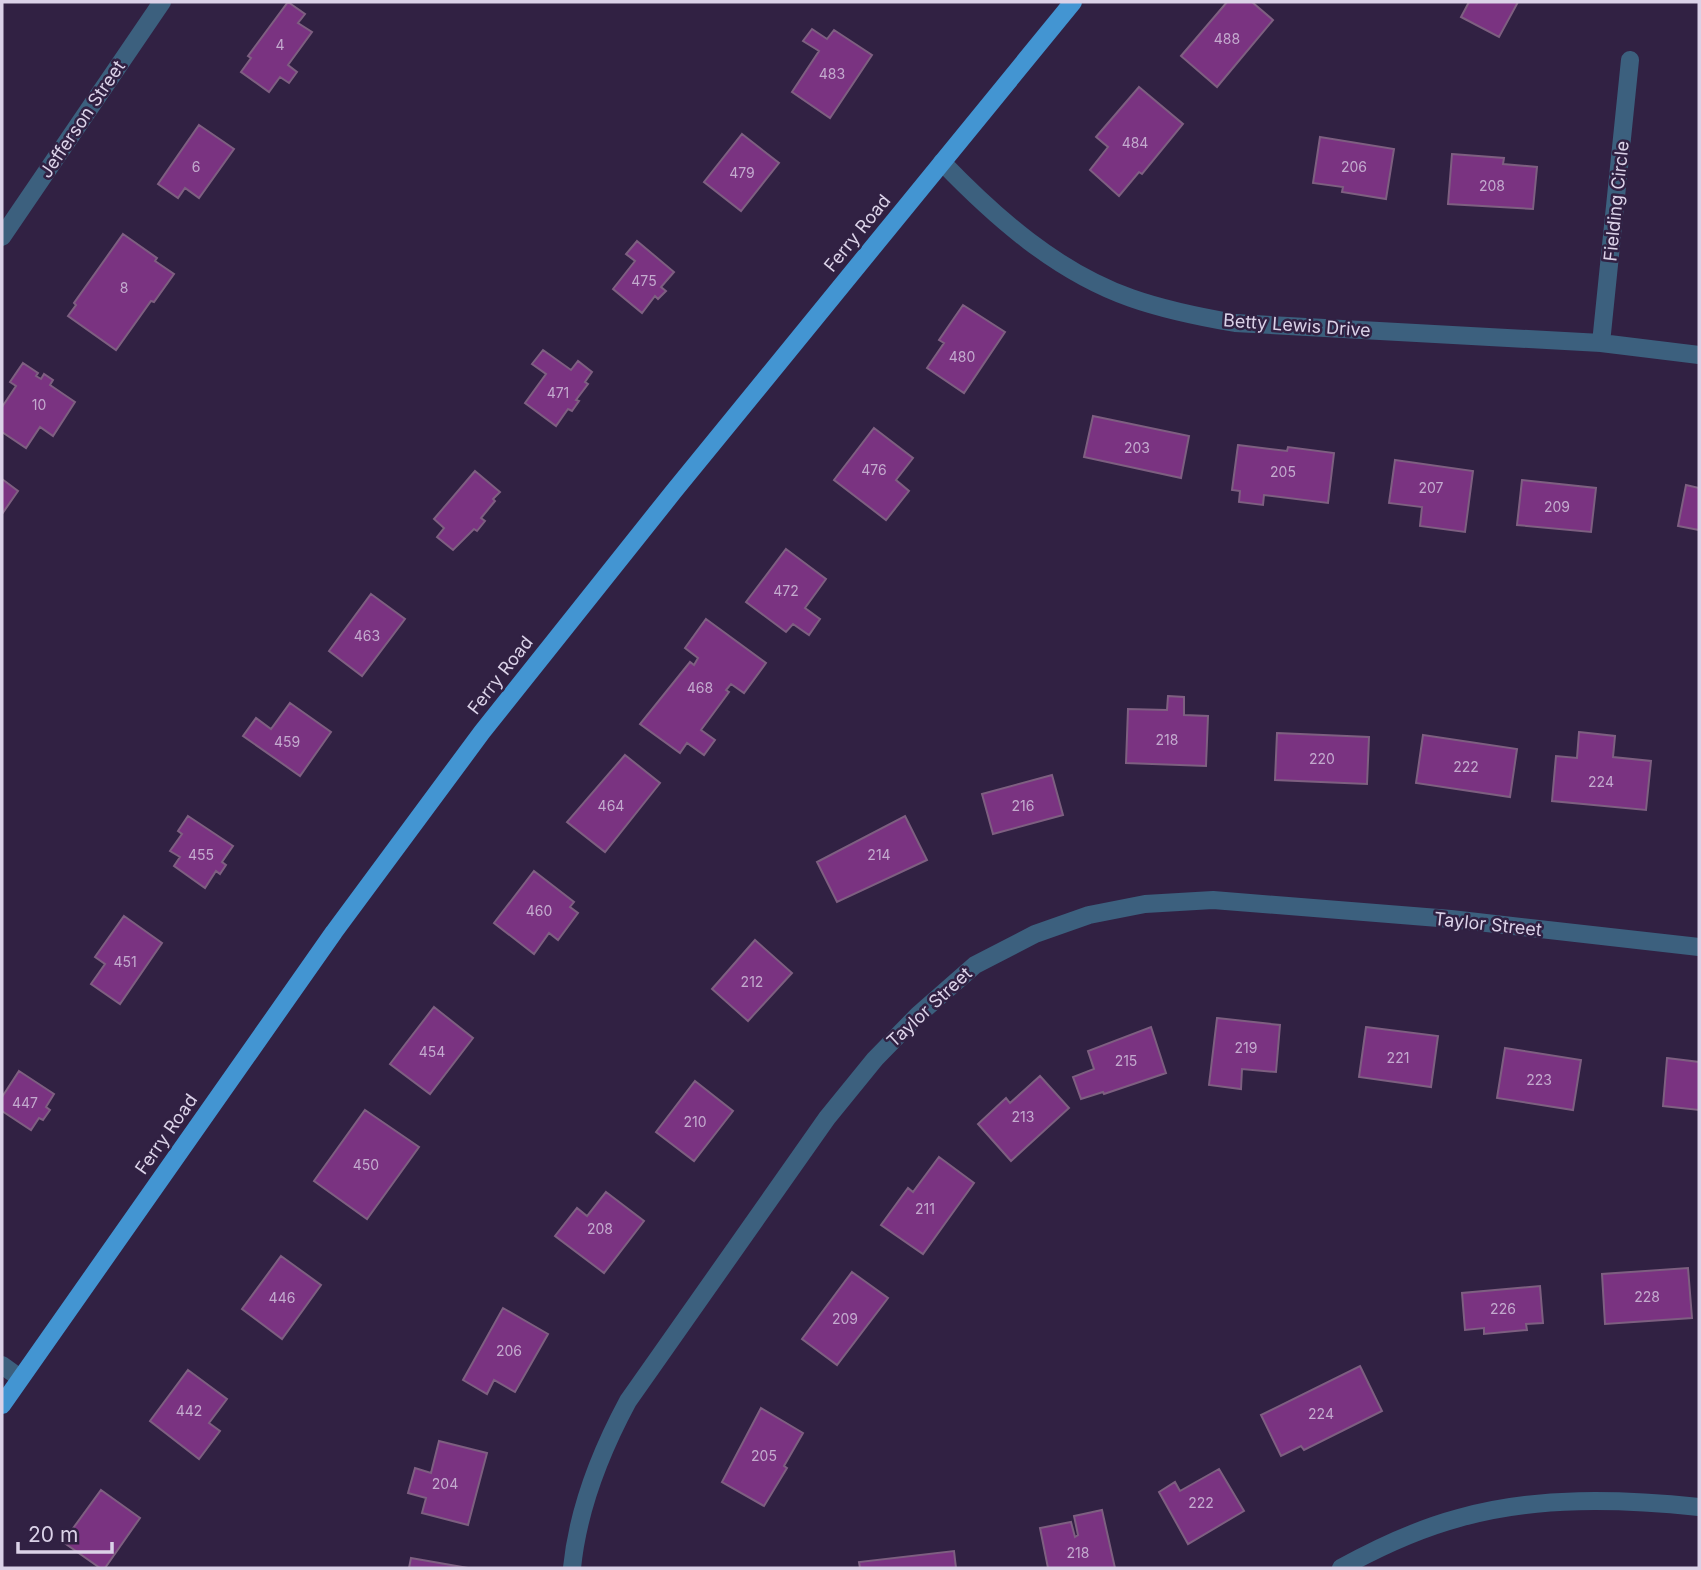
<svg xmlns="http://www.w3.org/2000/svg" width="1701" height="1570" font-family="Inter,sans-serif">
	<rect width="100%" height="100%" fill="#312143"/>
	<path fill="#7a3381" stroke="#7e5f81" stroke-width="2" d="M 288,2 L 305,14 L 298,23 L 312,32 L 288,65 L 297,72 L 289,83 L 280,77 L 269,92 L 241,72 L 251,58 L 248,56 Z
		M 1227,2 L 1252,2 L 1273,20 L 1217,87 L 1181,56 Z
		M 1469,2 L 1518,2 L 1499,37 L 1461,17 Z
		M 812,29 L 827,39 L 834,30 L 872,55 L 830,118 L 792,92 L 819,51 L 803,41 Z
		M 1139,87 L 1183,124 L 1142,174 L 1139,172 L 1119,196 L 1090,170 L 1108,147 L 1096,137 Z
		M 199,125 L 234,149 L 199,198 L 185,188 L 178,198 L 158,184 Z
		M 742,134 L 779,163 L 741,211 L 704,182 Z
		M 1320,137 L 1394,149 L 1386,199 L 1342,192 L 1343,187 L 1313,183 Z
		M 1452,154 L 1504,158 L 1503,164 L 1537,167 L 1533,209 L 1448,204 Z
		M 123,234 L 157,258 L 155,261 L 174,274 L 154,302 L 151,301 L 116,350 L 68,316 L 76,305 L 74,303 Z
		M 637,241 L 674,272 L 661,287 L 666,291 L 658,299 L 655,296 L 642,313 L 613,289 L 635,261 L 626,254 Z
		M 963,305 L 1005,332 L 964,393 L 927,368 L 944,343 L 939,340 Z
		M 543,350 L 571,370 L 578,361 L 592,372 L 585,382 L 588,384 L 576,400 L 579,401 L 572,411 L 568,409 L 556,426 L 525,403 L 546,374 L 532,364 Z
		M 23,363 L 38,373 L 36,376 L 41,379 L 44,374 L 53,380 L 50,385 L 75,402 L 53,436 L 40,427 L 26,448 L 2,432 L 2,407 L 16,386 L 10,382 Z
		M 1093,416 L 1189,436 L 1181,478 L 1084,457 Z
		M 874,428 L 913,458 L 896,480 L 909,491 L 886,520 L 834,480 Z
		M 1238,445 L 1287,451 L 1288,447 L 1334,453 L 1328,503 L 1264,495 L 1263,505 L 1239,502 L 1240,491 L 1232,490 Z
		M 1395,460 L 1473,471 L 1465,532 L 1420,526 L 1422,507 L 1389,503 Z
		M 475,471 L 500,492 L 493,499 L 495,501 L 481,518 L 485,521 L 477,531 L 474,529 L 453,550 L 437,537 L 444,528 L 434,519 Z
		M 2,479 L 18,491 L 2,514 Z
		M 1522,480 L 1596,488 L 1591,532 L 1517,525 Z
		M 1686,485 L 1699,488 L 1699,530 L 1678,526 Z
		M 786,549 L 826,579 L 805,608 L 820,619 L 809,635 L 793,624 L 786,632 L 746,602 Z
		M 371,594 L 405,619 L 362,676 L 329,651 Z
		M 706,619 L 766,663 L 744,693 L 731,684 L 726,690 L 729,692 L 701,730 L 715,740 L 704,755 L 687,743 L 680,753 L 640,724 L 690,662 L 694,665 L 698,658 L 685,648 Z
		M 1168,696 L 1184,697 L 1184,715 L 1208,716 L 1206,766 L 1126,763 L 1128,709 L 1167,710 Z
		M 290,703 L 331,732 L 300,776 L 243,736 L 256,718 L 271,729 Z
		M 1579,732 L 1615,736 L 1613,757 L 1651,761 L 1646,810 L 1552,801 L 1556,756 L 1577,758 Z
		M 1277,733 L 1369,737 L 1367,784 L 1275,780 Z
		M 1423,735 L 1517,749 L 1510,797 L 1416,783 Z
		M 625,755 L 660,783 L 605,852 L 567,822 Z
		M 1052,775 L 1063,815 L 993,834 L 982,794 Z
		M 188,816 L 233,846 L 222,862 L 226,865 L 220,874 L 216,871 L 205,888 L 174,866 L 180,857 L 170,851 L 182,834 L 178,831 Z
		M 905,816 L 927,860 L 837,902 L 817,862 Z
		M 534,871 L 574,902 L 570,907 L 578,913 L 558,940 L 549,933 L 534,954 L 494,923 Z
		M 124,916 L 162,943 L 120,1004 L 91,984 L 105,964 L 95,957 Z
		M 755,940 L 792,973 L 748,1021 L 712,989 Z
		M 434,1007 L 473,1038 L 430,1094 L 390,1064 Z
		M 1217,1018 L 1280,1025 L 1276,1072 L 1242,1069 L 1241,1089 L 1209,1085 Z
		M 1151,1027 L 1166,1073 L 1104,1094 L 1103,1092 L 1081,1099 L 1073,1077 L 1094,1069 L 1088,1051 Z
		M 1366,1027 L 1438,1036 L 1431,1087 L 1359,1077 Z
		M 1505,1048 L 1581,1060 L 1573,1110 L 1497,1098 Z
		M 1667,1058 L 1699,1062 L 1699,1110 L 1663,1106 Z
		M 19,1071 L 54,1094 L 46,1107 L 50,1110 L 43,1120 L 39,1118 L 31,1130 L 2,1111 L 2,1097 Z
		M 1040,1076 L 1069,1108 L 1011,1161 L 978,1124 L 1006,1098 L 1010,1103 Z
		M 695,1081 L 733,1111 L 694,1161 L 656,1132 Z
		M 365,1110 L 419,1147 L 367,1219 L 314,1181 Z
		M 939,1157 L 974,1183 L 923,1254 L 881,1225 L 908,1188 L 913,1192 Z
		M 606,1192 L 644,1221 L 604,1273 L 555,1236 L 577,1208 L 587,1216 Z
		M 281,1256 L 321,1285 L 282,1339 L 242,1309 Z
		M 1688,1268 L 1692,1318 L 1605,1324 L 1602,1274 Z
		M 852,1272 L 888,1298 L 837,1365 L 802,1339 Z
		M 1540,1286 L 1543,1323 L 1526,1324 L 1527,1330 L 1484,1334 L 1484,1328 L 1465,1330 L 1462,1293 Z
		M 503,1308 L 548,1334 L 515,1392 L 494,1380 L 487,1394 L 463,1380 Z
		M 1360,1366 L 1382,1411 L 1304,1450 L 1301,1446 L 1281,1456 L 1261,1415 Z
		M 188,1370 L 227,1399 L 209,1423 L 220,1431 L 199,1459 L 150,1421 Z
		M 761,1408 L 803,1433 L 784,1466 L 787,1468 L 764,1506 L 722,1482 Z
		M 439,1441 L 487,1453 L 468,1525 L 422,1513 L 426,1498 L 408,1493 L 415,1468 L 431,1473 Z
		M 1219,1469 L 1244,1511 L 1188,1544 L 1159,1492 L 1175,1482 L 1180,1491 Z
		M 101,1490 L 140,1518 L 105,1568 L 100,1568 L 63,1542 Z
		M 1102,1510 L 1115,1568 L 1048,1568 L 1040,1528 L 1071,1522 L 1075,1537 L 1078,1535 L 1074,1516 Z
		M 954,1551 L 956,1568 L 860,1568 L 859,1562 Z
		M 411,1558 L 468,1568 L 409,1568 Z"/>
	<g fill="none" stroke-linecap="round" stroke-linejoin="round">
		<path stroke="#3c607e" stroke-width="18" d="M 942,162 C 996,218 1057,272 1131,298 C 1165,310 1200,317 1235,323 L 1601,343 L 1699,355
			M 2,237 L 162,2
			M 1601,343 L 1630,60
			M 2,1365 L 20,1378
			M 572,1568 C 578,1508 600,1453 628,1401 L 827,1118 L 875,1059 L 918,1015 L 975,965 L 1035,934 L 1089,915 L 1145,904 L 1213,900 L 1451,919 L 1699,947
			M 1341,1568 C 1379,1547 1418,1529 1459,1518 C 1536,1496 1621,1499 1699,1507"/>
		<path stroke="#4395d2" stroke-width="18" d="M 2,1405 L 334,932 L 482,732 L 674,491 L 1073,2"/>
	</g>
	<g text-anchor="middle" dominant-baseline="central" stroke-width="5" stroke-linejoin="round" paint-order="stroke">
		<g font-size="14" fill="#c3aace">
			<text x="1227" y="38">488</text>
			<text x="280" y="44">4</text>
			<text x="832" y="73">483</text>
			<text x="1135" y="142">484</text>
			<text x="196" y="166">6</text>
			<text x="1354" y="166">206</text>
			<text x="742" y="172">479</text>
			<text x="1492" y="185">208</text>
			<text x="644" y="280">475</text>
			<text x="124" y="287">8</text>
			<text x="962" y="356">480</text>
			<text x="558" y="392">471</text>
			<text x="39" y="404">10</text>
			<text x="1137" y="447">203</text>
			<text x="874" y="469">476</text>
			<text x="1283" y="471">205</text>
			<text x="1431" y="487">207</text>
			<text x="1557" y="506">209</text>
			<text x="786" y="590">472</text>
			<text x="367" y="635">463</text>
			<text x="700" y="687">468</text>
			<text x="1167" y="739">218</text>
			<text x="287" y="741">459</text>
			<text x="1322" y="758">220</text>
			<text x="1466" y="766">222</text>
			<text x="1601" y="781">224</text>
			<text x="611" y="805">464</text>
			<text x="1023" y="805">216</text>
			<text x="201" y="854">455</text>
			<text x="879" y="854">214</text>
			<text x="539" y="910">460</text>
			<text x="125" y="961">451</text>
			<text x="752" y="981">212</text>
			<text x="1246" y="1047">219</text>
			<text x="432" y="1051">454</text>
			<text x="1398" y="1057">221</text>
			<text x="1126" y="1060">215</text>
			<text x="1539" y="1079">223</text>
			<text x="25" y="1102">447</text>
			<text x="1023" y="1116">213</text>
			<text x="695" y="1121">210</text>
			<text x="366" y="1164">450</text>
			<text x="925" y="1208">211</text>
			<text x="600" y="1228">208</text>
			<text x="1647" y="1296">228</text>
			<text x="282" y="1297">446</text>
			<text x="1503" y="1308">226</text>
			<text x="845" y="1318">209</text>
			<text x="509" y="1350">206</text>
			<text x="189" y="1410">442</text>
			<text x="1321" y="1413">224</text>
			<text x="764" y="1455">205</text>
			<text x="445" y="1483">204</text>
			<text x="1201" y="1502">222</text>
			<text x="1078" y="1552">218</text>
		</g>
		<g font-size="18" fill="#dbd2e8" stroke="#312143">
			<text transform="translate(82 119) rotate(-56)">Jefferson Street</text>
			<text transform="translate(1616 201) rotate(-84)">Fielding Circle</text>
			<text transform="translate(857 233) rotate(-51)">Ferry Road</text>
			<text transform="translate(1297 325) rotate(4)">Betty Lewis Drive</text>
			<text transform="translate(500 675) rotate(-52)">Ferry Road</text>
			<text transform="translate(1488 924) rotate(6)">Taylor Street</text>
			<text transform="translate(929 1007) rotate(-43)">Taylor Street</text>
			<text transform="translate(166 1134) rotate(-55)">Ferry Road</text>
		</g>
	</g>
	<rect width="1701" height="1570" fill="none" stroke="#dbd2e8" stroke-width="7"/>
	<path d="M18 1542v10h94v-10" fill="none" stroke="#dbd2e8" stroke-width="3.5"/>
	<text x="28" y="1542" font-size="21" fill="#dbd2e8" stroke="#312143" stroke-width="5" paint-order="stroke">20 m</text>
</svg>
